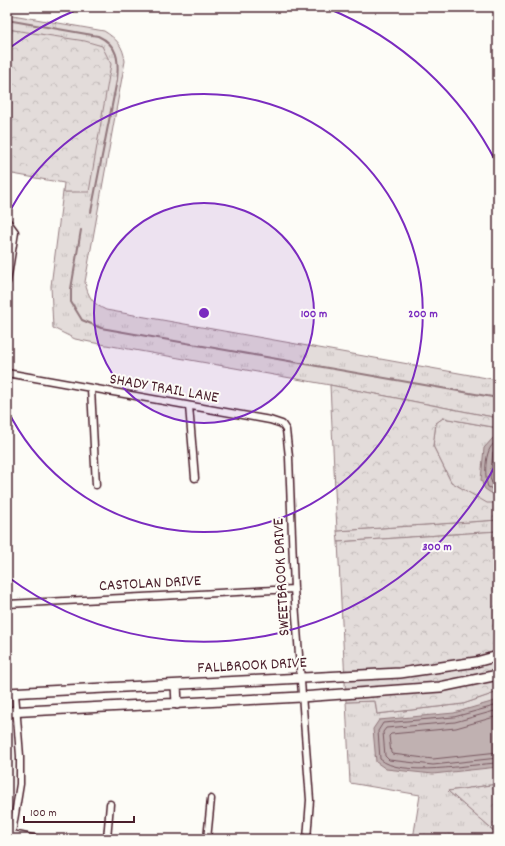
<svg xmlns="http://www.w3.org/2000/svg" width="505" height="846" font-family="Dekko,sans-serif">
	<defs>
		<pattern id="grass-tufts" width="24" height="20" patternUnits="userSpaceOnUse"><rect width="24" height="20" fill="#e3dcda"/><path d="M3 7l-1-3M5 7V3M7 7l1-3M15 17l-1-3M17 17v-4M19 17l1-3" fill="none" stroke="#c4bcbb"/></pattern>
		<pattern id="forest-crowns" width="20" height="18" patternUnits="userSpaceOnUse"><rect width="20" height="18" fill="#e3dcda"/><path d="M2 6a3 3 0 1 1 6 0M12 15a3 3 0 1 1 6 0" fill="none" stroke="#c4bcbb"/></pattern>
	</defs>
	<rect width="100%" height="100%" fill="#fdfcf7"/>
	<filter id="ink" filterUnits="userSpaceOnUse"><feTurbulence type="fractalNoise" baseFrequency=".025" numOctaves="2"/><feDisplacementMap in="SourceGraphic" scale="8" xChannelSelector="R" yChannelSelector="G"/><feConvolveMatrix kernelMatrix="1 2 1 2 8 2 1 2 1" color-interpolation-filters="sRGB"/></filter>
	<g filter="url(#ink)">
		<path fill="url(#grass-tufts)" stroke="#967e82" d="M 7,14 L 104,31 C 117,39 123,46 125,61 L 85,282 C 88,297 93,304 106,310 L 498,380 L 498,418 L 330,385 L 95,343 L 75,339 L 53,328 L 51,286 L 63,192 L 89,191 L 29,33 L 7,29 Z
			M 443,418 L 498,428 L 498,503 L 487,504 L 451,482 L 433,446 L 436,423 Z
			M 498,520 L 498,531 L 338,542 L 337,531 Z
			M 498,692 L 498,784 L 448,791 L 498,835 L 498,839 L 413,839 L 420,795 L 350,783 L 346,702 L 375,701 L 377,714 L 463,704 Z"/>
		<path fill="url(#forest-crowns)" stroke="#967e82" d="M 7,29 L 85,41 L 102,46 L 111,64 L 89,192 L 63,192 L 64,183 L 7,173 Z
			M 330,385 L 498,418 L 498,428 L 443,418 L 436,423 L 433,446 L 451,482 L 487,503 L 498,503 L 498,520 L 337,531 Z
			M 498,531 L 498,692 L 463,704 L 377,714 L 375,701 L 346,702 L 338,542 Z
			M 498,784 L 498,835 L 448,791 Z"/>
		<path fill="#c0b1b1" stroke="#91777b" d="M 493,438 L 498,438 L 498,495 L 494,495 L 485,489 L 481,480 L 484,448 Z
			M 498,700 L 498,767 L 433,774 L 386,769 L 376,762 L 373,729 L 379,720 L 454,713 Z"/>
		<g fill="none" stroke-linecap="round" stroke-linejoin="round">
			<path stroke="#795961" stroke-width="1" d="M 498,442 C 484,443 484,477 488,487 L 498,491
				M 498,447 L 493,452 L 490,478 L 492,483 L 498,486
				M 498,705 L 454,717 L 383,723 L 378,731 L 380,759 C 400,778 471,764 498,763
				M 498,710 L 455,722 L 386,728 L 383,732 L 385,756 L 389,760 L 433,765 L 498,758
				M 498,716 L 456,728 L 391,734 L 389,736 L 391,753 L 392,754 L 433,759 L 498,752"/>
			<path stroke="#91777b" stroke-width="2" d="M 7,20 L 98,36 C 118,45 119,60 117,80 L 91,212
				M 81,230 L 71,289 L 71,302 L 82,320 L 101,328 L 498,398"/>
			<defs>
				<path id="street" d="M 7,221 L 15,232 L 7,282
					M 7,373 L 270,420 L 282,424 L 286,430 L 289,457 L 294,589 L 310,800 L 307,839
					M 91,389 L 96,485
					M 189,406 L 195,478
					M 7,604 L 294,589
					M 12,834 L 37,839
					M 11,839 L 20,784 L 20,756 L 15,693
					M 107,839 L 110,804
					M 207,839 L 211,799"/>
				<path id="secondary" d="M 176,685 L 177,704
					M 7,693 L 400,673 L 476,662 L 498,656
					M 7,712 L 301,697 L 440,687 L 498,675"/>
			</defs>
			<use href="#street" stroke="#4a1f2b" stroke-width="9"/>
			<use href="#secondary" stroke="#4a1f2b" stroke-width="12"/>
			<use href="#street" stroke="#fdfcf7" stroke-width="6"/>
			<use href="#secondary" stroke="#fdfcf7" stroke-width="9"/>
		</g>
	</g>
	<circle cx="204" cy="313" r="110" fill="#7b2cbf" fill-opacity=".12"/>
	<g fill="none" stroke="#7b2cbf" stroke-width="2">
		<circle cx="204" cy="313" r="110"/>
		<path d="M7 217A219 219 0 1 1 7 409"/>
		<path d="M497 462A329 329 0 0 1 8 577M8 49A329 329 0 0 1 81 8M327 8A329 329 0 0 1 497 164"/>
	</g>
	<g text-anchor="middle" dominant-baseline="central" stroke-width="4" stroke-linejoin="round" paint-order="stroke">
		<g font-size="16" fill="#4a1f2b" stroke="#fdfcf7">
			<text transform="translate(164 389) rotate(10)">SHADY TRAIL LANE</text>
			<text transform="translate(282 577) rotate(-93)">SWEETBROOK DRIVE</text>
			<text transform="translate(150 584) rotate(-3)">CASTOLAN DRIVE</text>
			<text transform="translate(252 666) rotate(-3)">FALLBROOK DRIVE</text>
		</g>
	</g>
	<circle cx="204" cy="313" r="6" fill="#7b2cbf" stroke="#fdfcf7" stroke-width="2"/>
	<g font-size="12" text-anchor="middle" font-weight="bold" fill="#7b2cbf" stroke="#fdfcf7" stroke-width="4" stroke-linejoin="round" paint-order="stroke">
		<text x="314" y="317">100 m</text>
		<text x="423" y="317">200 m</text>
		<text x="437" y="550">300 m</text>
	</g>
	<rect width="505" height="846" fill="none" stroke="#fdfcf7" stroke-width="24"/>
	<rect x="12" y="12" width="481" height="822" fill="none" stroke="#4a1f2b" stroke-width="1.5" filter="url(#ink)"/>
	<path d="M24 816v6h110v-6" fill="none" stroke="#4a1f2b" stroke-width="2"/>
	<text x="30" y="816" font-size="12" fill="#4a1f2b" stroke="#fdfcf7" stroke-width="3" paint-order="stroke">100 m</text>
</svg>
